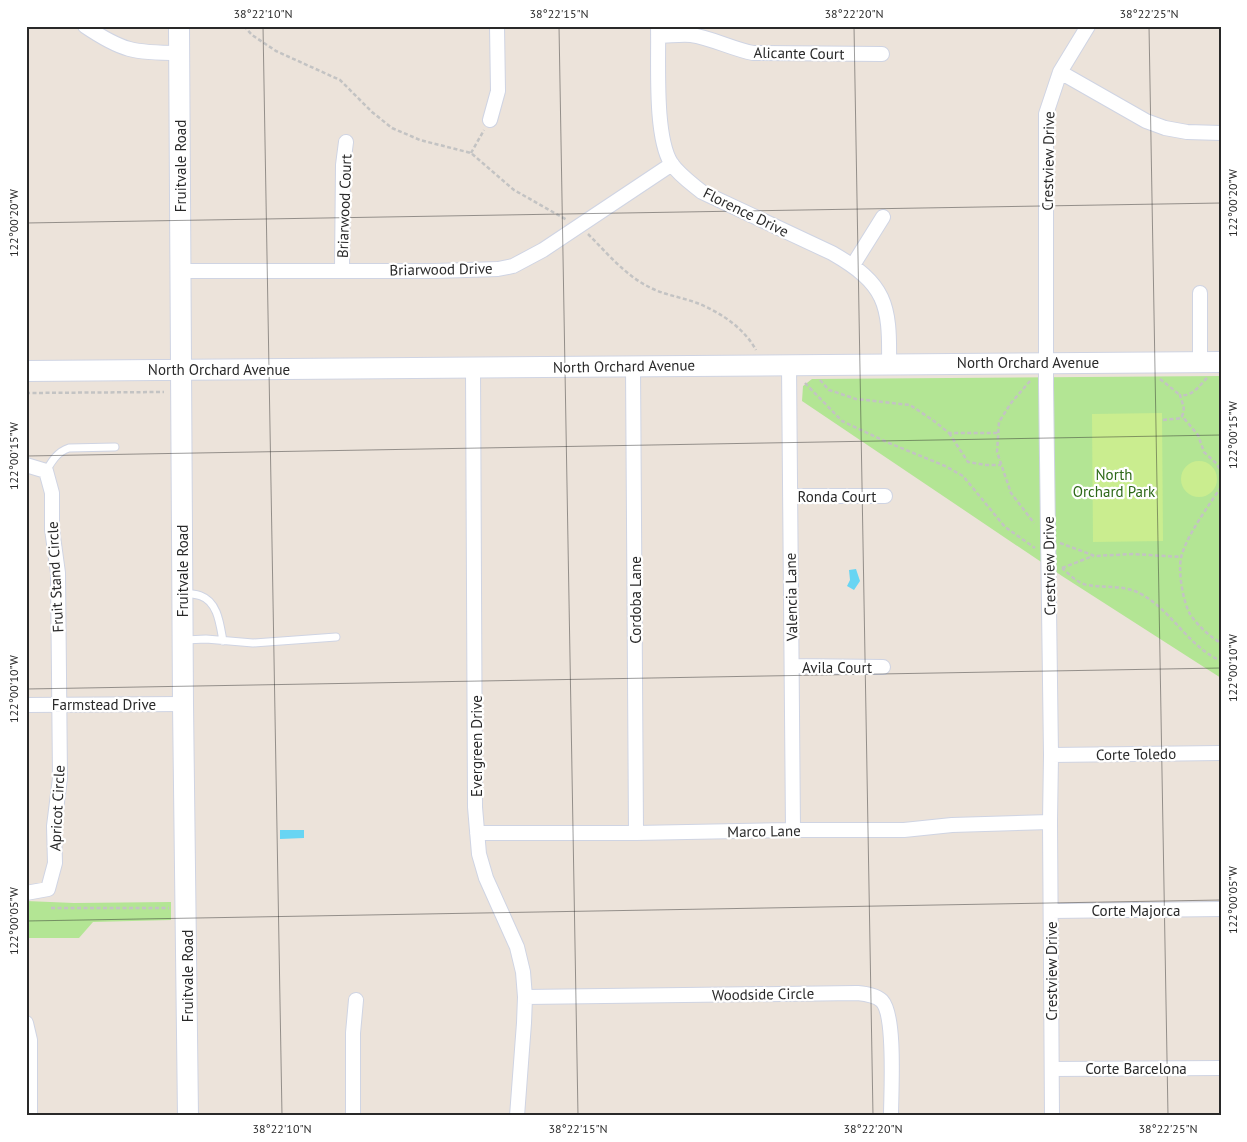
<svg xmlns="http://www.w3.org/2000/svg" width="1247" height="1142" font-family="'PT Sans',sans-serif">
	<rect width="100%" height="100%" fill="#ece3da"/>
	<path fill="#b3e594" d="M 1221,376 L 1221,678 L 1062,576 L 802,401 L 803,386 L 812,379 Z
		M 26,901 L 74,903 L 171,902 L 171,920 L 93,922 L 79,938 L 26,938 Z"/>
	<path fill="#caed8f" d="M 1162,413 L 1163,541 L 1093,542 L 1092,414 Z
		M1181 479a18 18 0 1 1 36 0a18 18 0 1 1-36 0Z"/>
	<path fill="#68d5f3" d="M 856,569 L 860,581 L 854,590 L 847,586 L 850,580 L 849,570 Z
		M 280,830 L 304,830 L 304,838 L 280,839 Z"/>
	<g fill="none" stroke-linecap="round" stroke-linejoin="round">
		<defs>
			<path id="lane" d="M 46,471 C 52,461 57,452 69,448 L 115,447
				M 185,593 C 190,594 196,594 201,596 C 218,602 220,625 223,641
				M 185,640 L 206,639 L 253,643 L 336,637"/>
			<path id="street" d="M 85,26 C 122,51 134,53 179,53
				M 658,26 C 659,61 654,135 671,163 C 679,175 691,183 702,192 L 832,253 C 886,284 890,304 889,363
				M 658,36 C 669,36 680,34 691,35 C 712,38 732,49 753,53 L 882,54
				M 1060,72 L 1146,121 L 1165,128 L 1187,132 L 1221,133
				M 490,120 L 498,91 L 497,26
				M 853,265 L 883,217
				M 342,270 L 343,165 L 346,142
				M 180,271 L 435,271 L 498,269 L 513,266 L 543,250 L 672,164
				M 1200,293 L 1200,362
				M 789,365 L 793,830
				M 633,366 L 636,833
				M 473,368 L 475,807 L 479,854 L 486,878 L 517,947 L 523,972 L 525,997 L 524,1023 L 517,1116
				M 26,465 L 46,471 L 52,493 L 52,529 L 58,573 L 60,778 L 54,826 L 55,863 L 48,889 L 26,893
				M 790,496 L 885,496
				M 792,666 L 883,667
				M 26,705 L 183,704
				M 1051,755 L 1221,753
				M 477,833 L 636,833 L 793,830 L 904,830 L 952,825 L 1050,822
				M 1051,911 L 1221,909
				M 525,997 L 857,993 C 866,994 876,995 882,1001 C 896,1016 891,1093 891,1116
				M 26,1023 L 30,1040 L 30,1116
				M 1052,1069 L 1221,1068
				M 353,1116 L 353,1033 L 356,1000
				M 1052,1116 L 1050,822 L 1051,755 L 1046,385 L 1046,114 L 1060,72 L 1088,26"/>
			<path id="secondary" d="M 179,26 L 183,704 L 188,1116
				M 26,371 L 1221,362"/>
		</defs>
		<use href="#lane" stroke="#cfd4e3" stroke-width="9"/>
		<use href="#street" stroke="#cfd4e3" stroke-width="16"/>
		<use href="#secondary" stroke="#cfd4e3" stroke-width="22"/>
		<path stroke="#c3c3c3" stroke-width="2.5" stroke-dasharray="4 2.5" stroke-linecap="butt" d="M 244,26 L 252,35 L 276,51 L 340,80 L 372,112 L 392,128 L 420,140 L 471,153 L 514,190 L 567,220
			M 471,153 L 484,130
			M 588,234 C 607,253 625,275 649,287 C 664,295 681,297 697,303 C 720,312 744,328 756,350
			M 1207,378 C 1199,386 1192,397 1180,395 C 1182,404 1186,407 1182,416 L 1198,435 L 1204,452 L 1217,464 L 1221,472
			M 1160,379 L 1180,395
			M 820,380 L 829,390 L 856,399 L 910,405 L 934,421 L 949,433 L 998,433
			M 1030,381 L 1011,403 L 999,422 L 997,452 L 1011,493 L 1034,523
			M 805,383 L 842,421 L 889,443 L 945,466 L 963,476 L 1005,527 L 1035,548
			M 26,393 L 164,392
			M 1163,420 L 1183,418
			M 949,433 L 968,462 L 986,465 L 1001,465
			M 1221,487 C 1209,505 1185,538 1181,558 C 1178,571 1183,602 1190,614 C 1197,625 1210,637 1221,643
			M 1060,543 L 1095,556 L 1133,554 L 1181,557
			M 1062,568 C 1069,574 1077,583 1087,585 C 1104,588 1121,585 1137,592 C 1171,608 1187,646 1221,661
			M 1062,568 L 1093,556
			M 51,908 L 169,908"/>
		<use href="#lane" stroke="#fff" stroke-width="7"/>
		<use href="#street" stroke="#fff" stroke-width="14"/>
		<use href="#secondary" stroke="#fff" stroke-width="20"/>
	</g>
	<path fill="none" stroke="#292929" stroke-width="1" stroke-opacity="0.45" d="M 263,26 L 282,1116M 559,26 L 578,1116M 854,26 L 873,1116M 1149,26 L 1168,1116M 26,223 L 1221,203M 26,456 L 1221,435M 26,689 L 1221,668M 26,921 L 1221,900"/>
	<g text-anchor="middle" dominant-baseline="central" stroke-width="4.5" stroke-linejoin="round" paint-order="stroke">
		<g font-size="15" fill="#292929" stroke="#fff">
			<text transform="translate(799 53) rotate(1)">Alicante Court</text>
			<text transform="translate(1048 161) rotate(-89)">Crestview Drive</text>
			<text transform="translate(180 166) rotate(-90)">Fruitvale Road</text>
			<text transform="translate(344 206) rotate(-88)">Briarwood Court</text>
			<text transform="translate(746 212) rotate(26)">Florence Drive</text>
			<text transform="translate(441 269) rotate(-1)">Briarwood Drive</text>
			<text x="1028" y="362">North Orchard Avenue</text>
			<text transform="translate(624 366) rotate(-1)">North Orchard Avenue</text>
			<text x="219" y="369">North Orchard Avenue</text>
			<text x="837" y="496">Ronda Court</text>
			<text transform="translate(1049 566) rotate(-91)">Crestview Drive</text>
			<text transform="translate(182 571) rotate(-90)">Fruitvale Road</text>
			<text transform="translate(55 577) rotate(-93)">Fruit Stand Circle</text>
			<text transform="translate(791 597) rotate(-91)">Valencia Lane</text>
			<text transform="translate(635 600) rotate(-90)">Cordoba Lane</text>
			<text x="837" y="667">Avila Court</text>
			<text x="104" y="704">Farmstead Drive</text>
			<text transform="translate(476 746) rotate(-90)">Evergreen Drive</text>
			<text transform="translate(1136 754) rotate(-1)">Corte Toledo</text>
			<text transform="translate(57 808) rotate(-87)">Apricot Circle</text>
			<text transform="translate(764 831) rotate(-1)">Marco Lane</text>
			<text x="1136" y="910">Corte Majorca</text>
			<text transform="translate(1051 971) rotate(-90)">Crestview Drive</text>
			<text transform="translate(187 976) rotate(-90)">Fruitvale Road</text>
			<text transform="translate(763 994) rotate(-1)">Woodside Circle</text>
			<text x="1136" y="1068">Corte Barcelona</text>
		</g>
		<g font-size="15" fill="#2c6817" stroke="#fff">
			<text x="1114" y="474">North<tspan x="1114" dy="17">Orchard Park</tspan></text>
		</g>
	</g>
	<rect width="1247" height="1142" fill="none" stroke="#ffffff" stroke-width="55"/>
	<rect x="28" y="28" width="1192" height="1086" fill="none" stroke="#292929" stroke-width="2"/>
	<g font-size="12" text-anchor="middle" fill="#292929">
		<text x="263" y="18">38°22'10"N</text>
		<text x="559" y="18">38°22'15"N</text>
		<text x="854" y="18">38°22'20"N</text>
		<text x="1149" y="18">38°22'25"N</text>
		<text transform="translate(1233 203) rotate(-90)" y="4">122°00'20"W</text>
		<text transform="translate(14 223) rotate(-90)" y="4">122°00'20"W</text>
		<text transform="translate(1233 435) rotate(-90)" y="4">122°00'15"W</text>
		<text transform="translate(14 456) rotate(-90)" y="4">122°00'15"W</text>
		<text transform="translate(1233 668) rotate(-90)" y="4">122°00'10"W</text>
		<text transform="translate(14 689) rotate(-90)" y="4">122°00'10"W</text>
		<text transform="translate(1233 900) rotate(-90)" y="4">122°00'05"W</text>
		<text transform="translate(14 921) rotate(-90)" y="4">122°00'05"W</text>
		<text x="282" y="1133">38°22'10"N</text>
		<text x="578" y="1133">38°22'15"N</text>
		<text x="873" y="1133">38°22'20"N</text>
		<text x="1168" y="1133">38°22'25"N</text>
	</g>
</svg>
